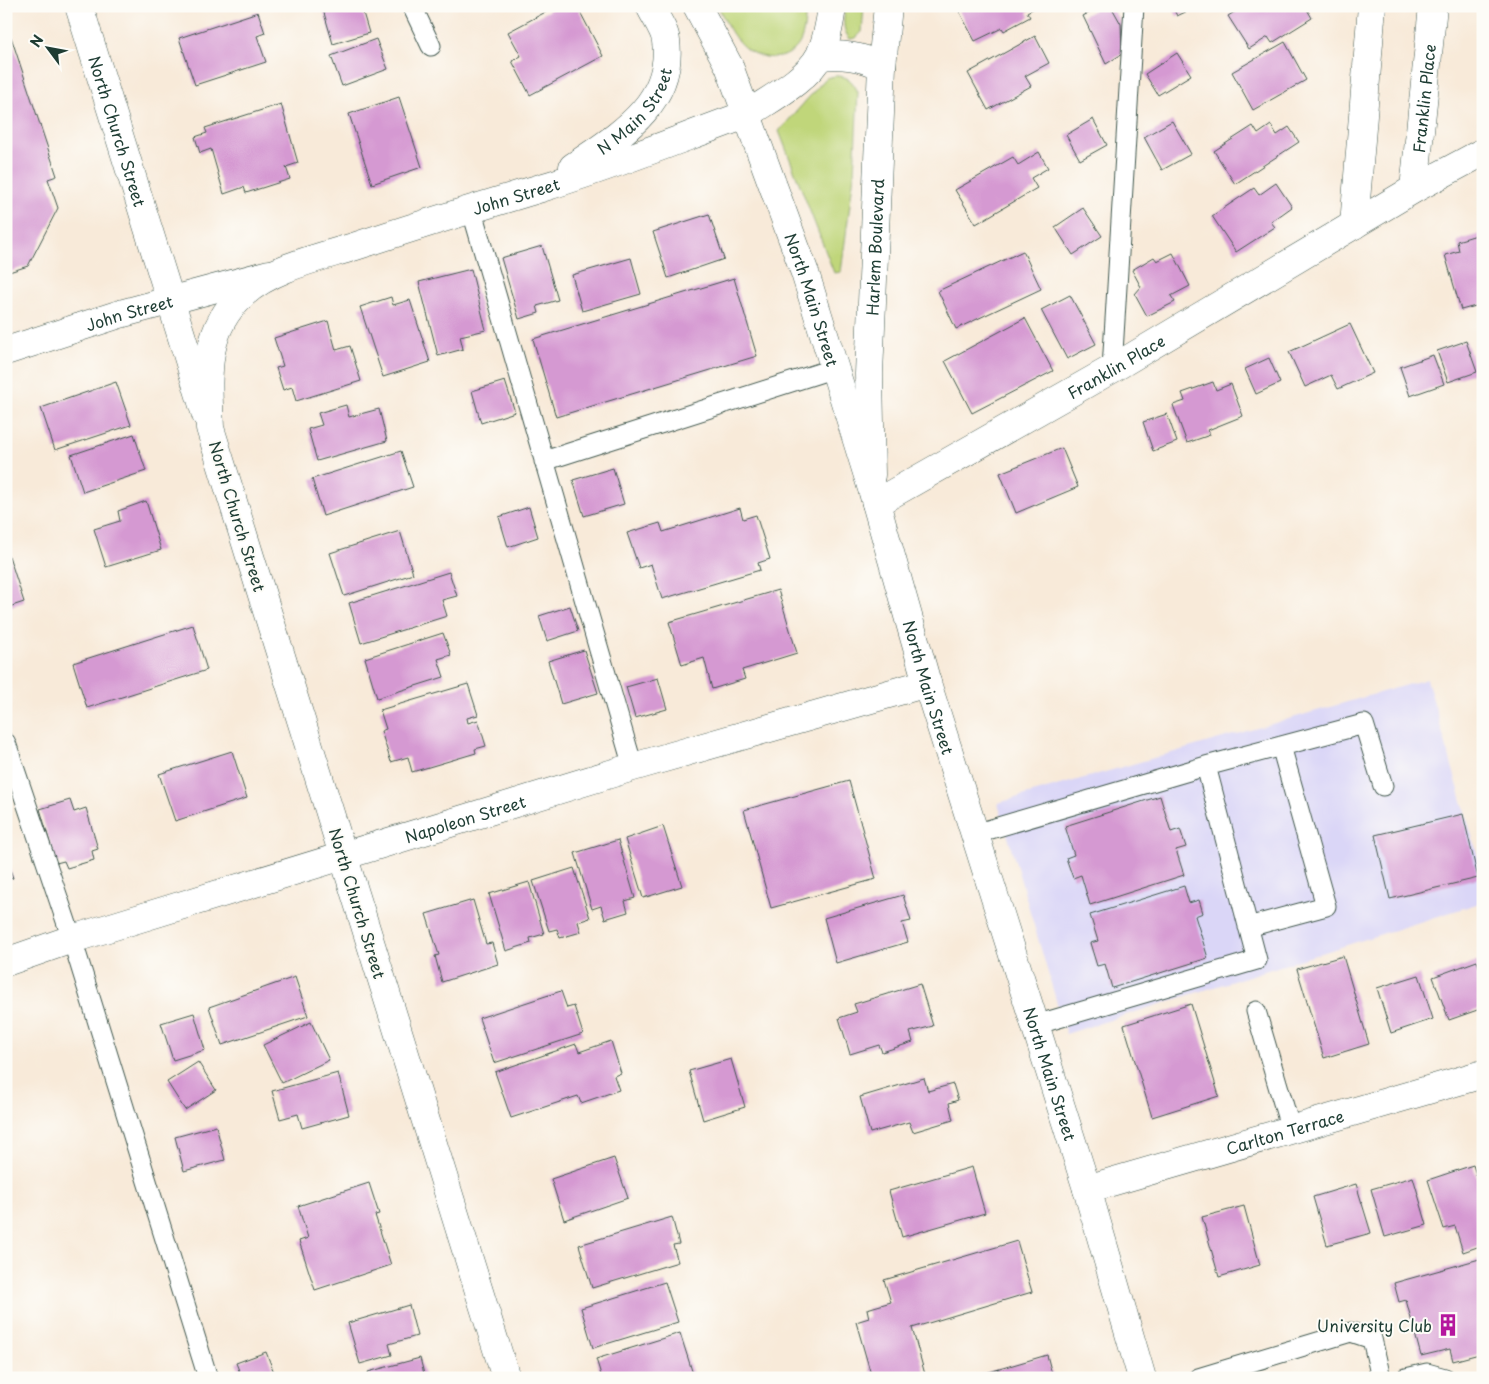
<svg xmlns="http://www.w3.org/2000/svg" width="1489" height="1384" font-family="'Playpen Sans',sans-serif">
	<rect width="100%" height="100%" fill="#fdfcf7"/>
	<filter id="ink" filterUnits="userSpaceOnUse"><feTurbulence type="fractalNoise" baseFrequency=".02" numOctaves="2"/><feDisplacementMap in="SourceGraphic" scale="10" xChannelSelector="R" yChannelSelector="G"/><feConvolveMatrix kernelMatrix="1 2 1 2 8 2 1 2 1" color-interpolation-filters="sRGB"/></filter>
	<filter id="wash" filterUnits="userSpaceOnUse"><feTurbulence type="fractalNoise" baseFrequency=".0096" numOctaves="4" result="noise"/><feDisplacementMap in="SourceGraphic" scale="20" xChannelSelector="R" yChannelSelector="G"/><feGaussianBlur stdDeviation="1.12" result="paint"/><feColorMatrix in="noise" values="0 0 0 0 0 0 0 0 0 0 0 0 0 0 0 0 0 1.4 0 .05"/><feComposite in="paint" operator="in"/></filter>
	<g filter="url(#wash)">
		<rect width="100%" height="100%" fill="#f8ead9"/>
		<path fill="#dad6f7" d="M 1427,679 L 1483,874 L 1483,902 L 1066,1034 L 998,803 Z"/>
		<path fill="#c0d67a" stroke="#708a57" d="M 718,6 L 806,6 C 805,17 805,34 799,44 C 787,63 760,60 745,48 C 732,37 725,21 718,6 Z
			M 845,6 L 864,6 L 862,32 L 856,38 L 850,39 C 841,29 844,18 845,6 Z
			M 835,76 C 848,76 852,80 858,92 L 854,174 L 841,272 L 834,273 L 779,131 L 826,78 Z"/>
		<g id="blocks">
			<path fill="#d599d2" d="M 322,6 L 361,6 L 369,33 L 333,44 Z
				M 557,6 L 577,6 L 603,56 L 530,95 L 512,61 L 521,56 L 508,32 Z
				M 968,6 L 1038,6 L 1027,12 L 1030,17 L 1004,31 L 1002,28 L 975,41 L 959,11 Z
				M 1101,6 L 1111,6 L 1121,24 L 1122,54 L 1106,64 L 1083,16 Z
				M 1172,6 L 1198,6 L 1177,16 Z
				M 1244,6 L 1305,6 L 1312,18 L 1272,43 L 1268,37 L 1249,49 L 1228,16 Z
				M 258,12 L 265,33 L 257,36 L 266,62 L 195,85 L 179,38 Z
				M 1035,36 L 1049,63 L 1025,76 L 1031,86 L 988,110 L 968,73 Z
				M 11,37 L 57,176 L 48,179 L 58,208 L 28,266 L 6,273 L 6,39 Z
				M 376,39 L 388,69 L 342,86 L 331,56 Z
				M 1285,42 L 1306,80 L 1253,110 L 1232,72 Z
				M 1177,53 L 1191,75 L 1158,95 L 1145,74 Z
				M 399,97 L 422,167 L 372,184 L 349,114 Z
				M 281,104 L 298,163 L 286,167 L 290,179 L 246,193 L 244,187 L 224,194 L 211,149 L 200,153 L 195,137 L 207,133 L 205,128 Z
				M 1093,119 L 1107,145 L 1080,160 L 1066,135 Z
				M 1172,121 L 1191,154 L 1162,170 L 1144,137 Z
				M 1271,125 L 1277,135 L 1289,127 L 1299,142 L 1235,184 L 1214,151 L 1253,126 L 1258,134 Z
				M 1039,152 L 1048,168 L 1031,178 L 1037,188 L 976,224 L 955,190 L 1013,157 L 1018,165 Z
				M 1276,183 L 1292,207 L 1271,222 L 1275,227 L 1236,252 L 1212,216 L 1254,188 L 1259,195 Z
				M 1083,208 L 1102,236 L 1073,255 L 1055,227 Z
				M 709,214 L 724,259 L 668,278 L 653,232 Z
				M 1480,234 L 1483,243 L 1483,304 L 1461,310 L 1445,255 L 1459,251 L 1457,241 Z
				M 542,246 L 558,300 L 537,306 L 539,313 L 519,319 L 501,258 Z
				M 1023,251 L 1041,289 L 956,329 L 938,291 Z
				M 1173,253 L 1190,286 L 1171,296 L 1175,302 L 1147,316 L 1135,294 L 1141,287 L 1132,270 L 1154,257 L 1157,261 Z
				M 631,258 L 641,294 L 582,311 L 572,275 Z
				M 471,269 L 486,330 L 460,336 L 463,349 L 438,356 L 419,282 Z
				M 734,278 L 757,356 L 556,417 L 533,339 Z
				M 1070,295 L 1096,344 L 1067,359 L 1041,310 Z
				M 391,297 L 393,305 L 410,300 L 430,362 L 383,377 L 360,307 Z
				M 1025,318 L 1053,371 L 972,413 L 945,361 Z
				M 328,321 L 336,350 L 350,346 L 361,381 L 296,401 L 292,387 L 283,390 L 276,368 L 283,366 L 274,338 Z
				M 1350,324 L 1373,373 L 1338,389 L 1331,375 L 1305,387 L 1289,352 Z
				M 1466,341 L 1477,372 L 1448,382 L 1437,351 Z
				M 1433,355 L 1444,384 L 1410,396 L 1400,367 Z
				M 1269,358 L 1280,383 L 1256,394 L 1245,369 Z
				M 505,381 L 515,412 L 481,423 L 472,391 Z
				M 116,382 L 131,425 L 55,450 L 41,408 Z
				M 1213,382 L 1216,390 L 1231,384 L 1243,416 L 1208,430 L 1210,435 L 1187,443 L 1173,405 L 1185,401 L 1182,393 Z
				M 346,405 L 349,417 L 379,409 L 387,441 L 317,461 L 308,429 L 322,425 L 318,413 Z
				M 1167,414 L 1177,442 L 1153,451 L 1143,422 Z
				M 134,434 L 146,471 L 83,492 L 71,455 Z
				M 1062,448 L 1078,487 L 1016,513 L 1000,473 Z
				M 401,451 L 413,487 L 323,516 L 312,479 Z
				M 613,468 L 624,504 L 584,516 L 573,480 Z
				M 146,501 L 161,550 L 106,567 L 94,529 L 120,521 L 118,511 Z
				M 529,507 L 538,537 L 508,547 L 499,517 Z
				M 740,508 L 743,519 L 756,515 L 770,559 L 758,563 L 760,570 L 662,599 L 651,564 L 639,568 L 627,533 L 660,523 L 663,532 Z
				M 400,531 L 413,574 L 344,596 L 330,553 Z
				M 9,556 L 24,602 L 6,608 L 6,557 Z
				M 449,572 L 457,596 L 442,600 L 447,616 L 361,643 L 349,603 Z
				M 778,590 L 797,653 L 742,670 L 745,679 L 712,689 L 704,658 L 682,665 L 669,622 Z
				M 570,606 L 578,631 L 547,641 L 539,616 Z
				M 193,625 L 207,670 L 87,708 L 73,663 Z
				M 443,633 L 451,655 L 438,659 L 444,677 L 377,698 L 365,658 Z
				M 584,650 L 598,693 L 561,704 L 548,661 Z
				M 658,678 L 667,709 L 635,718 L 626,687 Z
				M 468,684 L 478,715 L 467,718 L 468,723 L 478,720 L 486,746 L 475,749 L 476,753 L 412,772 L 408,757 L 391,762 L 381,731 L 386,729 L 380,710 Z
				M 232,751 L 247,798 L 175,821 L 159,774 Z
				M 849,781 L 876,879 L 771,908 L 744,810 Z
				M 1160,796 L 1171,832 L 1180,829 L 1186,847 L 1176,850 L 1184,875 L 1090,905 L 1081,875 L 1073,878 L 1066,858 L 1074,855 L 1065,826 Z
				M 70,800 L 74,812 L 86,808 L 98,849 L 92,851 L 94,860 L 67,868 L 64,861 L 56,863 L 40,809 Z
				M 1463,814 L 1478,878 L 1390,899 L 1375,835 Z
				M 663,826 L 682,886 L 643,898 L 625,839 Z
				M 618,840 L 635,898 L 625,901 L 628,912 L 605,919 L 601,906 L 592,909 L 575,853 Z
				M 6,858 L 13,878 L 6,880 Z
				M 574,868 L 590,918 L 578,922 L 581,932 L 560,938 L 557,929 L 549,931 L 533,881 Z
				M 529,882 L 544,934 L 530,938 L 531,943 L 506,951 L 489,894 Z
				M 1184,886 L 1189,903 L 1199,900 L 1203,913 L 1195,916 L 1208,958 L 1112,988 L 1105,964 L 1097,966 L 1090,943 L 1098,941 L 1090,915 Z
				M 903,895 L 911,921 L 902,923 L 908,942 L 836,963 L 824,918 Z
				M 473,900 L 486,944 L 492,943 L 498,964 L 442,982 L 435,956 L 439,955 L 426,914 Z
				M 1343,956 L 1369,1044 L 1324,1058 L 1297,969 Z
				M 1477,961 L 1483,977 L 1483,1008 L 1449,1020 L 1433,977 Z
				M 1419,975 L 1433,1019 L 1391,1033 L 1377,988 Z
				M 295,977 L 308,1016 L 222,1045 L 209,1007 Z
				M 920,984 L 933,1026 L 910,1032 L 913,1042 L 882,1052 L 879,1045 L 850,1054 L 839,1018 L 857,1012 L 854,1004 Z
				M 561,991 L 567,1008 L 574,1006 L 583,1034 L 494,1063 L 479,1018 Z
				M 1191,1004 L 1219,1096 L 1152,1117 L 1124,1025 Z
				M 194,1013 L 205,1050 L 173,1060 L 161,1023 Z
				M 311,1022 L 329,1060 L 282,1083 L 263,1045 Z
				M 611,1041 L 621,1073 L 614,1076 L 619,1090 L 581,1103 L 578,1096 L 511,1118 L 495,1072 L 576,1044 L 579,1052 Z
				M 731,1059 L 745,1107 L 703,1120 L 689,1071 Z
				M 198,1062 L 216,1090 L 185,1110 L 167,1082 Z
				M 338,1073 L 349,1115 L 302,1128 L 298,1114 L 280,1119 L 272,1091 Z
				M 924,1078 L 928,1091 L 953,1084 L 958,1100 L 949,1103 L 953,1120 L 913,1132 L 909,1122 L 870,1133 L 860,1097 Z
				M 216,1126 L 225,1160 L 184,1171 L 175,1137 Z
				M 614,1158 L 628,1198 L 564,1220 L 551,1179 Z
				M 1473,1165 L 1483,1197 L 1483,1245 L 1463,1252 L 1455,1226 L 1444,1229 L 1428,1180 Z
				M 972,1167 L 985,1213 L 902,1237 L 889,1191 Z
				M 1413,1177 L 1427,1225 L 1385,1237 L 1371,1189 Z
				M 369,1183 L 379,1214 L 375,1215 L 391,1265 L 315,1290 L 299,1241 L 308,1238 L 298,1206 Z
				M 1356,1184 L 1371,1233 L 1327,1245 L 1313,1197 Z
				M 1244,1206 L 1260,1265 L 1219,1277 L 1202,1217 Z
				M 672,1217 L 679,1244 L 673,1245 L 678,1262 L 592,1288 L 579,1245 Z
				M 1017,1241 L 1032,1292 L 912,1328 L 926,1378 L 872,1378 L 856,1322 L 869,1318 L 867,1309 L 891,1302 L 884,1280 Z
				M 1483,1258 L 1483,1353 L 1453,1361 L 1450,1349 L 1421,1356 L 1406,1300 L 1399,1302 L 1394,1283 Z
				M 665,1282 L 678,1322 L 593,1348 L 581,1308 Z
				M 409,1305 L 417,1336 L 389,1344 L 392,1355 L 360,1364 L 348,1323 Z
				M 680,1333 L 693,1374 L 681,1378 L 602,1378 L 596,1359 Z
				M 266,1352 L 275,1375 L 268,1378 L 242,1378 L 236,1363 Z
				M 1047,1355 L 1053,1378 L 972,1378 L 972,1377 Z
				M 420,1358 L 425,1378 L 370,1378 L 368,1372 Z"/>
		</g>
	</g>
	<g filter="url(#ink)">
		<use href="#blocks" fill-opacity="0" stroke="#40574d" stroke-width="1"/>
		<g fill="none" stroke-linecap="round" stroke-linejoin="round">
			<defs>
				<path id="service" d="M 412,6 L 431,46
					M 471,208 L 633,767
					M 1112,369 L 1134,6
					M 544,461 L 835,368
					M 6,743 L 72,939 L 208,1378
					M 974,834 L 1206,766
					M 1248,927 L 1326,906 L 1281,746
					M 1256,1011 L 1291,1130
					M 1035,1025 L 1257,960 L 1206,766 L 1364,724 L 1383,786
					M 1198,1378 L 1351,1332 L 1372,1339 L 1381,1378
					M 1406,1378 L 1427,1373 L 1445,1378"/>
				<g id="minor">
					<path id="s1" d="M 1414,189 L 1433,6"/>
					<path d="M 1354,225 L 1372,6"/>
					<path id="s2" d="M 6,351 L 120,314 L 269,274"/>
					<path id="s3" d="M 876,503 L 1112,369 L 1414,189 L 1483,152"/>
					<path id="s4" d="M 6,962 L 72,939 L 633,767 L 927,683"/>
					<path id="s5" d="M 1087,1189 L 1483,1074"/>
				</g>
				<g id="tertiary">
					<path id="s6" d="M 79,6 L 206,415"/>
					<path d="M 820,56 C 843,54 860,56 882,66"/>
					<path d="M 748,114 C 770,99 808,79 820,55 C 827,40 830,23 832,6"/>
					<path id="s7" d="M 871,475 L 869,374 L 882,66 L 888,6"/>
				</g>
				<g id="primary">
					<path id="s8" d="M 697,6 L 729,66 L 805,273 L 872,489 L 927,683 L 1087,1189 L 1142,1378"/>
					<path id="s9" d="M 573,167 C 618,136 674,104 666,41 C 665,30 655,17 650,6"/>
					<path id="s10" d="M 506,1378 L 210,428 C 208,378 202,331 243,294 C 271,268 318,258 353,247 C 416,226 478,207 541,188 C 611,167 679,139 748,114"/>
				</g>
			</defs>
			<use href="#service" stroke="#40574d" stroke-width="21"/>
			<use href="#minor" stroke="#40574d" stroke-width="29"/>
			<use href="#tertiary" stroke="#40574d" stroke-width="29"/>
			<use href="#primary" stroke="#40574d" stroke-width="29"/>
			<use href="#service" stroke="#fff" stroke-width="19"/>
			<use href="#minor" stroke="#fff" stroke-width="28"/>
			<use href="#tertiary" stroke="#fff" stroke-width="28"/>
			<use href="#primary" stroke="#fff" stroke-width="28"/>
		</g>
	</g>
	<defs>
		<symbol id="building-bare" viewBox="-9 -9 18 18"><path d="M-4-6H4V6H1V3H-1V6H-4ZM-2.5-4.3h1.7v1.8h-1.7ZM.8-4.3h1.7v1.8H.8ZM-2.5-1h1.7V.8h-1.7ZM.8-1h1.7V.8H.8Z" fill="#b5179e" stroke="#fdfcf7" stroke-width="2.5" paint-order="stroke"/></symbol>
	</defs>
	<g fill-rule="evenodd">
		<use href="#building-bare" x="1432" y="1309" width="32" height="32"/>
	</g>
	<g text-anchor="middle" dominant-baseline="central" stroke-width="4" stroke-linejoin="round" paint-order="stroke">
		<g font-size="16" fill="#1f3d34" stroke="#fdfcf7">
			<text stroke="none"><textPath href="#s1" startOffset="91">Franklin Place</textPath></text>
			<text stroke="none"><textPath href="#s9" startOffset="85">N Main Street</textPath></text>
			<text stroke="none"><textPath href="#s6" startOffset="131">North Church Street</textPath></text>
			<text stroke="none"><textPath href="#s10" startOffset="1430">John Street</textPath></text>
			<text stroke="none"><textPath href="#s7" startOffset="228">Harlem Boulevard</textPath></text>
			<text stroke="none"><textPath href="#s8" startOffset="316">North Main Street</textPath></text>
			<text stroke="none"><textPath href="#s2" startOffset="129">John Street</textPath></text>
			<text stroke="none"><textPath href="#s3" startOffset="276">Franklin Place</textPath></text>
			<text transform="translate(238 516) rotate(73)">North Church Street</text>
			<text stroke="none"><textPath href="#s8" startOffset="721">North Main Street</textPath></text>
			<text stroke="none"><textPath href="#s4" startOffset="481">Napoleon Street</textPath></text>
			<text transform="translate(358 903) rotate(73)">North Church Street</text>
			<text stroke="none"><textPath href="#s8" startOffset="1126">North Main Street</textPath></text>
			<text stroke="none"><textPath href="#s5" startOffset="206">Carlton Terrace</textPath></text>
		</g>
		<g font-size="16" fill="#1f3d34" stroke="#fdfcf7" text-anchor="end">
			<text x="1432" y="1325">University Club</text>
		</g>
	</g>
	<rect width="1489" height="1384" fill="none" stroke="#fdfcf7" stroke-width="25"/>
	<g transform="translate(48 48) rotate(302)" stroke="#fdfcf7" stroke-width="4" paint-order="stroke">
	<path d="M0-4L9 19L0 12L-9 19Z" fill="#1f3d34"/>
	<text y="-8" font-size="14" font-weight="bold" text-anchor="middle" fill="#1f3d34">N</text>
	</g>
</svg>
